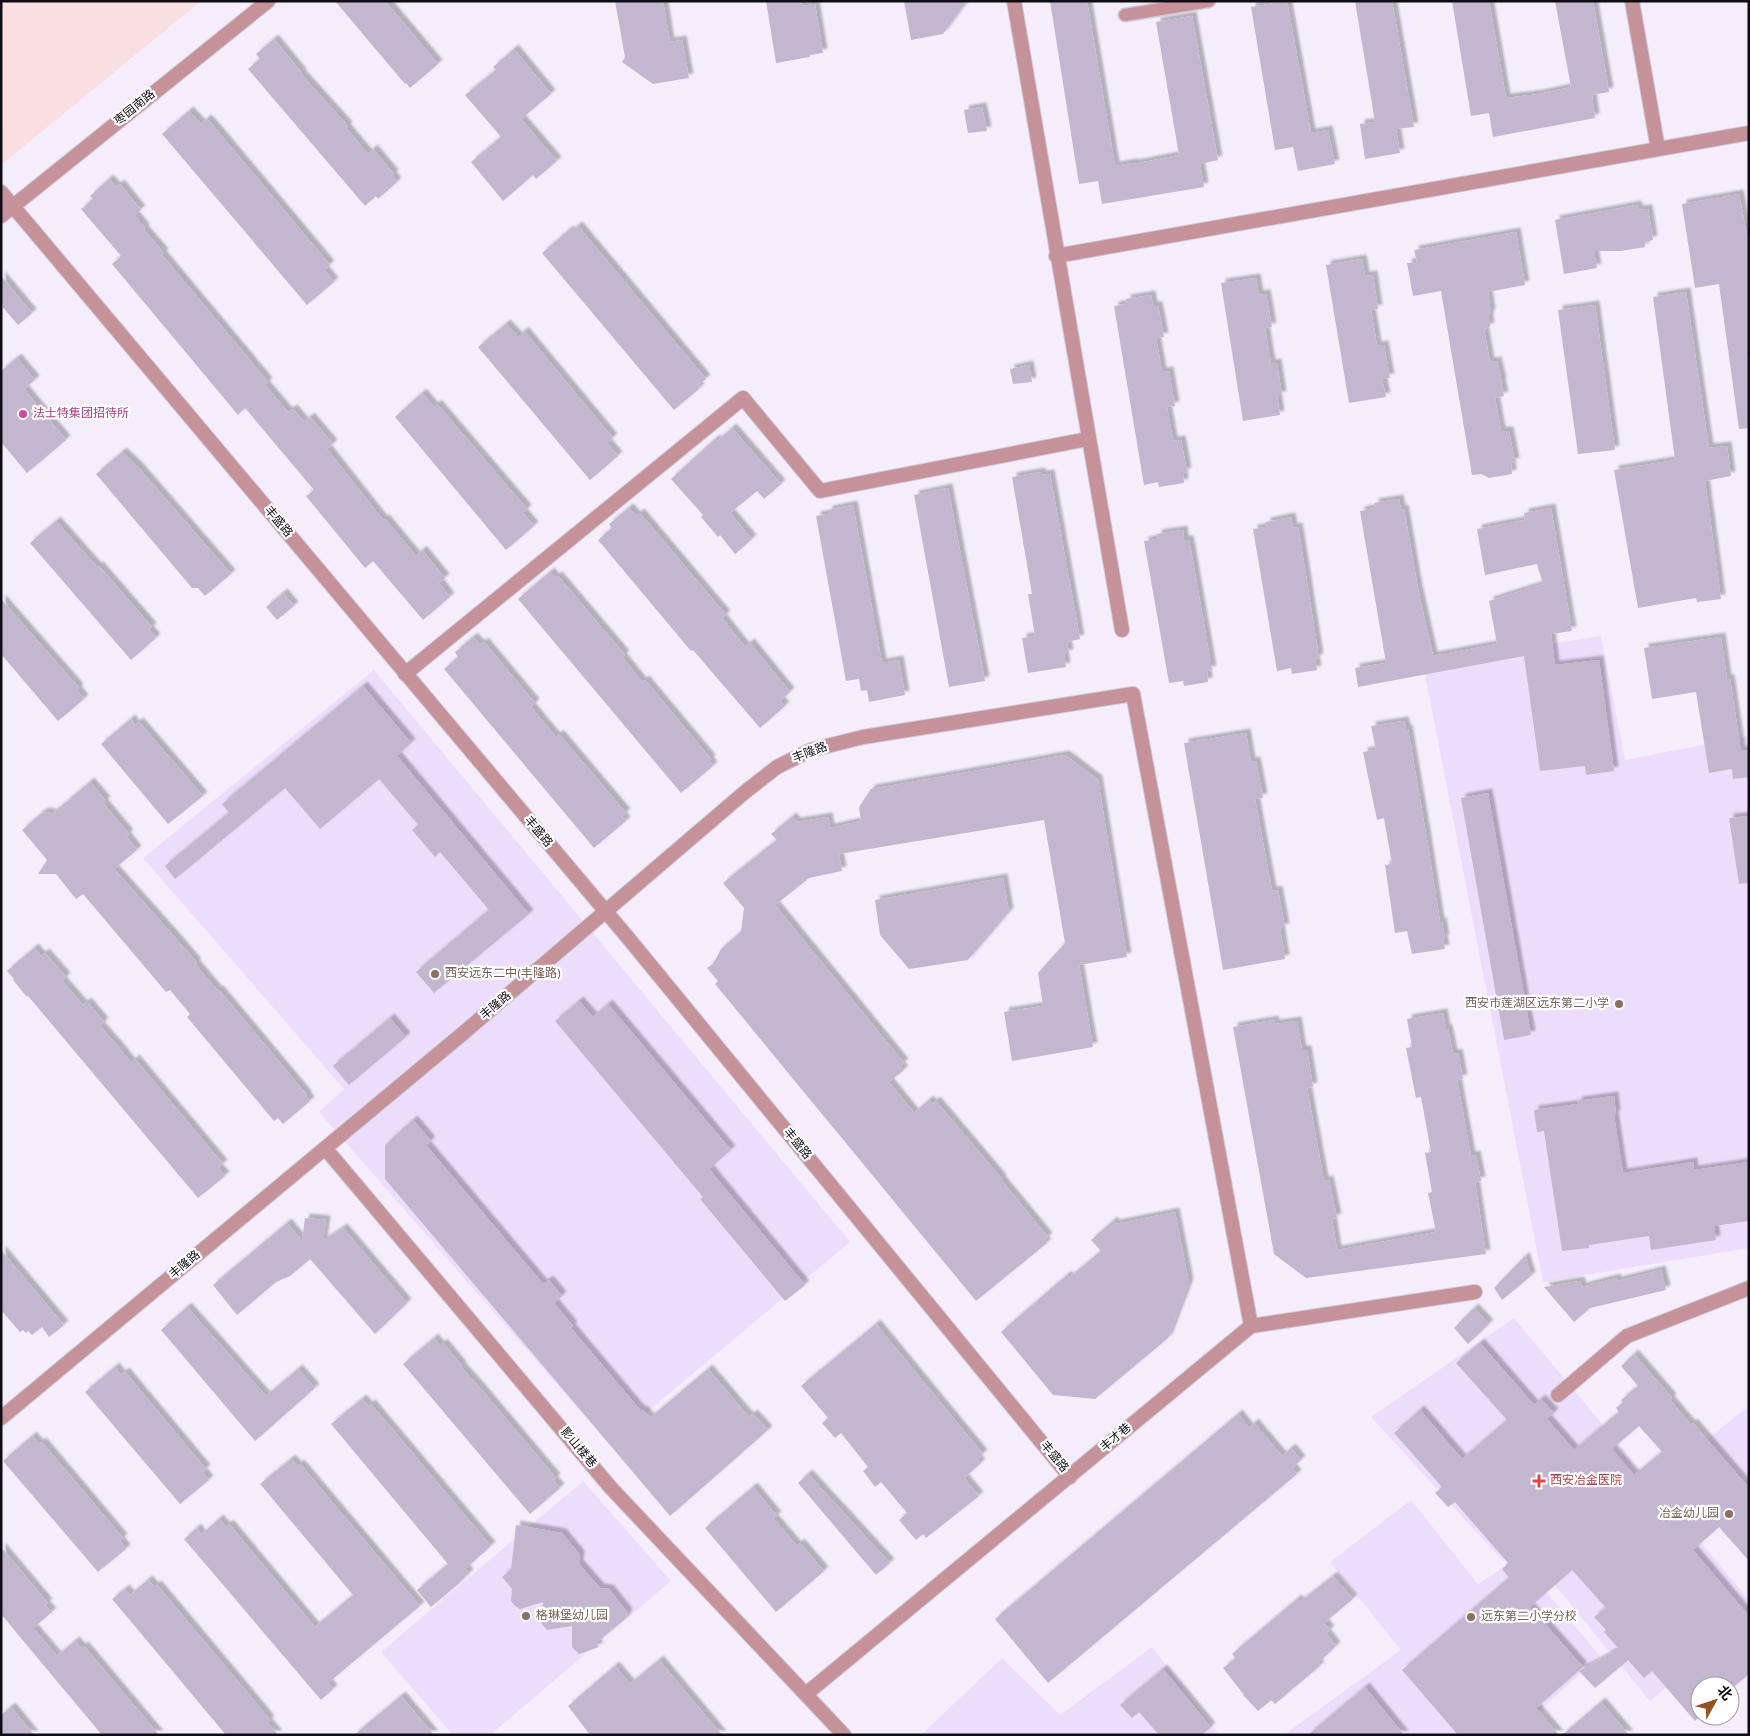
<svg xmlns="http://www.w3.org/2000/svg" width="1750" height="1736" font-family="Overpass,'Noto Sans SC',sans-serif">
	<defs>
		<filter id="shadow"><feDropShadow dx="4.5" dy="-4.5" stdDeviation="1" flood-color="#0004"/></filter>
	</defs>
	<rect width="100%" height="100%" fill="#f5edfc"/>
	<path fill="#fadfe2" d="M 1,1 L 201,1 L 1,165 Z"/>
	<path fill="#edddfc" d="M 1601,636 L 1625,760 L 1749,736 L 1749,1248 L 1543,1282 L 1423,664 Z
		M 374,670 L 850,1242 L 609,1444 L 319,1112 L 344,1089 L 143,858 Z
		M 1514,1318 L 1749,1600 L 1749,1617 L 1650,1701 L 1522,1545 L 1503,1561 L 1371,1417 Z
		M 1749,1406 L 1749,1559 L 1671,1468 Z
		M 583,1481 L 671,1581 L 490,1735 L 453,1735 L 381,1652 Z
		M 1411,1500 L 1478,1584 L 1518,1558 L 1600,1656 L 1513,1735 L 1284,1735 L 1401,1650 L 1330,1562 Z
		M 1152,1647 L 1219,1735 L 921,1735 L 1002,1658 L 1060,1715 Z"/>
	<path fill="#c3b7cf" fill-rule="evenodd" filter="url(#shadow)" d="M 335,1 L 385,1 L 438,64 L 410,88 L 406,83 L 405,84 Z
		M 615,1 L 663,1 L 670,42 L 682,40 L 689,78 L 653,84 L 622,62 L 625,57 Z
		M 766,1 L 801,1 L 802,6 L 815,4 L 823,53 L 810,55 L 810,57 L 776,63 Z
		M 904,1 L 967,1 L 943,34 L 911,40 Z
		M 1050,1 L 1087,1 L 1115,166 L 1133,163 L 1134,164 L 1179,155 L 1156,22 L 1192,16 L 1218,160 L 1200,164 L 1204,187 L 1102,204 L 1098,181 L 1079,184 Z
		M 1287,1 L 1311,133 L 1328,130 L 1335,164 L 1298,171 L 1293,147 L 1275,150 L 1251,7 Z
		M 1355,1 L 1392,1 L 1414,127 L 1396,129 L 1400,153 L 1365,159 L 1360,124 L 1375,122 Z
		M 1452,1 L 1489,1 L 1506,98 L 1539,94 L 1571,87 L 1555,1 L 1593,1 L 1609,92 L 1592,95 L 1595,118 L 1493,137 L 1489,113 L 1471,116 Z
		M 274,39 L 302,73 L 301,74 L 348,126 L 346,128 L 368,154 L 373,149 L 394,174 L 392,176 L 397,182 L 378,199 L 376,196 L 365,206 L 248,69 L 260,59 L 256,54 Z
		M 514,49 L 551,94 L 521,119 L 557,161 L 536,179 L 533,175 L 503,201 L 471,162 L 501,137 L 465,95 L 496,70 L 493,67 Z
		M 982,107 L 987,131 L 968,133 L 964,110 Z
		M 189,111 L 201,124 L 207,119 L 216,129 L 330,265 L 324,270 L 334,282 L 307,305 L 162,134 Z
		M 109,179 L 116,187 L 120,184 L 141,210 L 134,215 L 145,228 L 144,230 L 164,253 L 162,255 L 268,382 L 265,385 L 288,412 L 293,409 L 304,422 L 310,417 L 333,444 L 327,449 L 383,520 L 385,519 L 416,556 L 422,550 L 445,578 L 439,583 L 450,597 L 423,620 L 373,561 L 365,568 L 306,496 L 314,490 L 245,408 L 238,415 L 112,264 L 121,256 L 81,209 L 93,199 L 90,196 Z
		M 1739,194 L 1749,246 L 1749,349 L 1746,349 L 1749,370 L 1749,428 L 1739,429 L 1719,284 L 1695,288 L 1682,204 Z
		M 1637,205 L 1638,210 L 1648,209 L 1653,240 L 1645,242 L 1645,247 L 1621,251 L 1594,251 L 1597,268 L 1564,274 L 1555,220 Z
		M 578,226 L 706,379 L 698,385 L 700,388 L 674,410 L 542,253 L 569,230 L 570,232 Z
		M 1516,232 L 1525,285 L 1488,292 L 1491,313 L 1489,315 L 1489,321 L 1490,327 L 1484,329 L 1490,362 L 1497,361 L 1502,382 L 1501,383 L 1504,396 L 1495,398 L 1501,431 L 1509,431 L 1515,462 L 1511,463 L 1512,474 L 1489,478 L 1481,474 L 1472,475 L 1441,291 L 1413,296 L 1407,263 L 1417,262 L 1414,250 Z
		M 1362,259 L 1365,276 L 1373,275 L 1378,309 L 1371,310 L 1377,346 L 1384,345 L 1390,378 L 1382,379 L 1386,397 L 1349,403 L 1326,265 Z
		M 1,276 L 32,313 L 18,325 L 1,305 Z
		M 1256,278 L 1259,295 L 1266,294 L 1272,327 L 1265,328 L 1271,364 L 1277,363 L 1282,396 L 1277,396 L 1280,415 L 1243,421 L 1221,283 Z
		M 1686,292 L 1709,448 L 1727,446 L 1731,476 L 1705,481 L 1721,599 L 1697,602 L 1696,598 L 1638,608 L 1614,470 L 1675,460 L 1653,297 Z
		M 1151,295 L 1153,306 L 1158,306 L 1164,337 L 1156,338 L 1162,372 L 1169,371 L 1175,406 L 1167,407 L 1173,441 L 1181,440 L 1187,472 L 1183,473 L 1184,483 L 1159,487 L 1158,482 L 1144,485 L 1114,306 L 1127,304 L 1126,299 Z
		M 1595,305 L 1615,450 L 1578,454 L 1558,310 Z
		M 506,324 L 518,337 L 524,331 L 613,438 L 607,443 L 618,456 L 590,480 L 478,347 Z
		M 17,358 L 35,380 L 24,389 L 66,440 L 27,473 L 1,442 L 1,371 Z
		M 1029,365 L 1032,382 L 1013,384 L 1010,369 Z
		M 422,393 L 434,407 L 437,404 L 527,509 L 523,513 L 534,526 L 506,550 L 395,417 Z
		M 732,428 L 781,484 L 764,499 L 757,491 L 730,513 L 752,539 L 735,554 L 720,535 L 718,537 L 701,517 L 703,515 L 671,479 L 715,439 L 717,441 Z
		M 122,452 L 138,467 L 231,574 L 205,596 L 198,588 L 192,588 L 96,474 Z
		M 1041,472 L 1041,475 L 1050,474 L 1080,639 L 1067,642 L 1069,654 L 1064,654 L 1066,667 L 1028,673 L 1022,638 L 1035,636 L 1028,594 L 1032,594 L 1012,477 Z
		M 948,488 L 985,681 L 949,687 L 914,495 Z
		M 1399,499 L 1401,510 L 1404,509 L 1418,589 L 1433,656 L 1497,644 L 1489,601 L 1543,584 L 1537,564 L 1485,575 L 1477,529 L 1525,520 L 1524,513 L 1551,508 L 1572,631 L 1551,634 L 1555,665 L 1599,660 L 1614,771 L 1586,775 L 1585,766 L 1540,771 L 1524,656 L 1358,687 L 1355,668 L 1386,663 L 1360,511 L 1375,508 L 1374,503 Z
		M 853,505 L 882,663 L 899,660 L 905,695 L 869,702 L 867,690 L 861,691 L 859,679 L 846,681 L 816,516 L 828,514 L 828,510 Z
		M 629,508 L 636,516 L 640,513 L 726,615 L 722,618 L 745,647 L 750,643 L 790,692 L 780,701 L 785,706 L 760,728 L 693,650 L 691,651 L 598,540 L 612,528 L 609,524 Z
		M 1291,517 L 1293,528 L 1298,527 L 1300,538 L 1319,658 L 1315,659 L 1317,670 L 1292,674 L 1291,668 L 1277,671 L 1253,529 L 1267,527 L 1266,522 Z
		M 56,521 L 97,567 L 99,566 L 152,627 L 149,630 L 156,638 L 131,660 L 30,543 Z
		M 1183,530 L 1184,540 L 1189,540 L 1191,550 L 1212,670 L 1207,671 L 1208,682 L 1184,686 L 1183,681 L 1169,683 L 1144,541 L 1158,539 L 1157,534 Z
		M 550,572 L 555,578 L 558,576 L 569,589 L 625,655 L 622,657 L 642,682 L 645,680 L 711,759 L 709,761 L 713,766 L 681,793 L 518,599 Z
		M 283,593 L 294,606 L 277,620 L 266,607 Z
		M 1,599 L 79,688 L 77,690 L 84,699 L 58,721 L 1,654 Z
		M 473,637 L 480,645 L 484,642 L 535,703 L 531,707 L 544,723 L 556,737 L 559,734 L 626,813 L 622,816 L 626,821 L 594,848 L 444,669 L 458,657 L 455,652 Z
		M 1721,637 L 1727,679 L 1730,679 L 1741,751 L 1749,750 L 1749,777 L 1733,779 L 1732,769 L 1709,773 L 1696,692 L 1652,699 L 1644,648 Z
		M 363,686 L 411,743 L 397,756 L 529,914 L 434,993 L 416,972 L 489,910 L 440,852 L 435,857 L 412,830 L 418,825 L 379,779 L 320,829 L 285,788 L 175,879 L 165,866 L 229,813 L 222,804 Z
		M 131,719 L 135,725 L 139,722 L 203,796 L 168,824 L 101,744 Z
		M 1404,721 L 1406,729 L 1408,729 L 1427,840 L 1440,922 L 1442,922 L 1445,939 L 1443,939 L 1445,949 L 1412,954 L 1407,931 L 1395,933 L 1385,865 L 1392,864 L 1384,818 L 1377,820 L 1363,752 L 1376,750 L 1371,726 Z
		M 1246,733 L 1251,762 L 1256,761 L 1263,798 L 1255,799 L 1272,891 L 1278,890 L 1285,928 L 1280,928 L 1285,959 L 1223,970 L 1184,743 Z
		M 1065,755 L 1098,780 L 1127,957 L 1079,965 L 1093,1047 L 1012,1061 L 1004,1012 L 1043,1006 L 1038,973 L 1065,943 L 1044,820 L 839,854 L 842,871 L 809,878 L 775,905 L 904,1063 L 900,1066 L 904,1070 L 889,1082 L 914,1113 L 929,1100 L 932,1104 L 936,1101 L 1002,1179 L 1001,1180 L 1048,1237 L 1044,1240 L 1047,1243 L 976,1301 L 715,984 L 718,981 L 707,968 L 713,964 L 721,949 L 741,932 L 744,908 L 723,883 L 777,840 L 771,834 L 792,817 L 796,822 L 828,817 L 830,828 L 861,821 L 859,807 L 871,789 Z
		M 90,782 L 106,801 L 103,803 L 129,834 L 126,836 L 137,850 L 114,869 L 172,934 L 197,963 L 195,964 L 218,991 L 219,990 L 307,1095 L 306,1096 L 310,1101 L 283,1124 L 278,1118 L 274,1121 L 187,1017 L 190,1014 L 170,990 L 166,992 L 83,894 L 76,899 L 56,874 L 38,874 L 47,860 L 22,830 L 42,813 L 48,812 L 52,814 Z
		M 1488,793 L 1531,1035 L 1504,1040 L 1461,798 Z
		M 1749,816 L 1749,883 L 1739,884 L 1729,818 Z
		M 1003,878 L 1009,912 L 968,960 L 909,969 L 880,935 L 875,900 Z
		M 34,948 L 41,956 L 45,953 L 66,977 L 62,981 L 83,1005 L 87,1002 L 104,1022 L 100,1026 L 121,1050 L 131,1063 L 135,1059 L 223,1164 L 218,1168 L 225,1176 L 198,1198 L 28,996 L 27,997 L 13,980 L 14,979 L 7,971 Z
		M 579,1001 L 593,1017 L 608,1004 L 731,1150 L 709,1169 L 805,1285 L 785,1301 L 700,1199 L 703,1197 L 555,1021 Z
		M 1443,1013 L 1446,1029 L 1448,1029 L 1453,1054 L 1458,1053 L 1463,1079 L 1457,1080 L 1471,1156 L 1476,1155 L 1481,1181 L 1475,1182 L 1486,1254 L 1306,1278 L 1274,1254 L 1233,1027 L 1274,1020 L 1275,1024 L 1297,1021 L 1302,1050 L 1307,1050 L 1313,1087 L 1307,1088 L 1324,1181 L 1329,1180 L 1337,1218 L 1332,1219 L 1337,1250 L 1436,1232 L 1428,1193 L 1432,1192 L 1425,1153 L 1431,1152 L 1421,1097 L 1416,1098 L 1406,1048 L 1412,1047 L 1407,1019 Z
		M 390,1018 L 406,1037 L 349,1085 L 333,1066 Z
		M 1614,1096 L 1616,1114 L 1614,1115 L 1623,1173 L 1693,1162 L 1694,1170 L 1749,1162 L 1749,1221 L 1714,1226 L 1716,1240 L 1651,1250 L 1649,1236 L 1589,1245 L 1589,1248 L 1562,1251 L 1544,1131 L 1537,1132 L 1534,1110 L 1578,1104 L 1577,1101 Z
		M 413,1120 L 431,1141 L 426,1145 L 543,1284 L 549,1280 L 562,1296 L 554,1303 L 573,1326 L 571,1328 L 641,1411 L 643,1410 L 650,1418 L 708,1369 L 749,1417 L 753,1414 L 768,1430 L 670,1516 L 385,1179 L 385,1145 Z
		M 1175,1212 L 1189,1283 L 1168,1338 L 1095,1399 L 1053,1395 L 1001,1332 L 1067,1275 L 1069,1278 L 1101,1251 L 1091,1240 L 1113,1221 L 1115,1224 Z
		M 305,1218 L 326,1220 L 323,1241 L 343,1228 L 407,1303 L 375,1334 L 310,1259 L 290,1276 L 276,1282 L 237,1315 L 213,1285 L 287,1223 L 302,1241 Z
		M 1,1250 L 64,1325 L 49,1337 L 42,1327 L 32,1335 L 28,1331 L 26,1333 L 23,1330 L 20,1332 L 1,1310 Z
		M 1525,1256 L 1531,1276 L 1502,1300 L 1494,1288 Z
		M 1661,1270 L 1666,1290 L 1590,1308 L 1574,1322 L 1544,1287 L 1580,1281 L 1582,1287 L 1616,1278 L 1617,1281 Z
		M 187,1307 L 266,1396 L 298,1369 L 315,1388 L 255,1441 L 161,1330 Z
		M 1474,1308 L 1489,1324 L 1468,1344 L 1454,1328 Z
		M 876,1324 L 983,1454 L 977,1459 L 981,1463 L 964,1478 L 979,1496 L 926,1538 L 923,1534 L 916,1540 L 899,1520 L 907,1513 L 881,1482 L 875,1487 L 863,1471 L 868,1467 L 841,1433 L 835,1438 L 822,1423 L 828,1418 L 801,1386 Z
		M 434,1338 L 440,1346 L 443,1343 L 462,1366 L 461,1367 L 481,1389 L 556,1478 L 553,1480 L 560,1488 L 530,1514 L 403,1364 Z
		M 1480,1343 L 1534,1405 L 1541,1399 L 1554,1413 L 1547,1419 L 1574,1450 L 1619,1412 L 1616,1408 L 1623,1402 L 1621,1400 L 1638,1386 L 1621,1366 L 1634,1354 L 1672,1398 L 1670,1400 L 1691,1425 L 1693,1423 L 1749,1488 L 1749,1561 L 1719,1527 L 1693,1550 L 1749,1616 L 1749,1674 L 1730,1690 L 1730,1686 L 1700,1686 L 1700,1716 L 1695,1721 L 1652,1671 L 1644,1678 L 1628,1660 L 1595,1688 L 1579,1671 L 1619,1649 L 1604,1632 L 1606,1630 L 1594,1617 L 1606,1608 L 1572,1570 L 1530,1607 L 1583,1667 L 1536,1708 L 1559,1735 L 1458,1735 L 1402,1670 L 1509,1578 L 1502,1569 L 1508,1563 L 1455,1502 L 1448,1507 L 1435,1493 L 1442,1487 L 1394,1433 L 1420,1410 L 1462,1459 L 1507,1420 L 1456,1363 ZM 1639,1426 L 1662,1452 L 1634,1475 L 1612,1449 Z
		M 115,1367 L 121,1375 L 125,1372 L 206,1469 L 202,1472 L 209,1480 L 180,1504 L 85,1392 Z
		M 362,1399 L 368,1406 L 371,1404 L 491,1546 L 465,1569 L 469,1573 L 457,1585 L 431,1607 L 417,1590 L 448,1564 L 331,1424 Z
		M 1238,1414 L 1249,1428 L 1254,1423 L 1282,1456 L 1291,1448 L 1301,1460 L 1292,1468 L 1297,1474 L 1048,1683 L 995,1619 Z
		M 32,1436 L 39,1444 L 42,1442 L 123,1538 L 120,1541 L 126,1549 L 98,1572 L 3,1461 Z
		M 291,1459 L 297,1466 L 300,1464 L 420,1606 L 328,1683 L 333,1689 L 321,1700 L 184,1539 L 197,1528 L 201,1535 L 219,1519 L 226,1527 L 229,1524 L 315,1627 L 353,1595 L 260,1484 Z
		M 808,1474 L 890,1563 L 876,1575 L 798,1483 Z
		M 753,1487 L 777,1516 L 773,1518 L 797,1546 L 800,1543 L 824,1571 L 776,1612 L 705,1528 Z
		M 516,1525 L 562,1533 L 580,1555 L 579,1564 L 600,1588 L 609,1589 L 628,1613 L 625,1619 L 596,1643 L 599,1647 L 579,1654 L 572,1647 L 572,1626 L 547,1630 L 541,1623 L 543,1602 L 520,1609 L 515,1606 L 511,1601 L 512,1589 L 502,1577 L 511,1570 Z
		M 1,1547 L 48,1603 L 45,1605 L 52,1612 L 33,1628 L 57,1656 L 75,1641 L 81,1648 L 84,1646 L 159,1735 L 102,1735 L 40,1661 L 1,1614 Z
		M 1333,1576 L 1353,1599 L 1324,1623 L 1330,1630 L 1326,1633 L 1336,1646 L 1318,1663 L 1320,1666 L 1296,1686 L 1275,1704 L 1271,1700 L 1258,1711 L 1243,1695 L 1244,1695 L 1223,1668 L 1236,1658 L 1232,1654 L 1297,1599 L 1300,1602 Z
		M 148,1580 L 154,1587 L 157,1585 L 241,1685 L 270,1720 L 267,1722 L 278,1735 L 226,1735 L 112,1599 L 125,1589 L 130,1595 Z
		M 659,1660 L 722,1735 L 590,1735 L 568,1706 L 615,1666 L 630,1684 Z
		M 1163,1669 L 1211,1727 L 1202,1735 L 1159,1735 L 1139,1712 L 1132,1718 L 1120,1705 Z
		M 1365,1687 L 1404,1735 L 1308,1735 Z
		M 401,1696 L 434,1735 L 354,1735 Z
		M 1601,1702 L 1629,1735 L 1562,1735 Z
		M 11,1707 L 34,1735 L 1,1735 L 1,1715 Z"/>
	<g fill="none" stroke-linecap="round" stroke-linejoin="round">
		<defs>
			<path id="service" d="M 1125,15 L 1209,1"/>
			<path id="minor" d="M 1014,1 L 1122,630
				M 1632,1 L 1658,149
				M 1056,256 L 1749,133
				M 405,674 L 743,398 L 820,491 L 1088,439
				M 1558,1395 L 1627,1336 L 1749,1288"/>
			<path id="tertiary" d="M 1,192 L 629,939 L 1070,1477
				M 1,216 L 268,1
				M 325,1148 L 611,1488 L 844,1735
				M 1,1418 L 461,1035 L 745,792 L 777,767 L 811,750 L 863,737 L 1133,694 L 1251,1326
				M 806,1694 L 1251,1326 L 1475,1292"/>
		</defs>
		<use href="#service" stroke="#d0c9d7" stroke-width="15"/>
		<use href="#minor" stroke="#d0c9d7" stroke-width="16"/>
		<use href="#tertiary" stroke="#d0c9d7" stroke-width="16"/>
		<use href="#service" stroke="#c59299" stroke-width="12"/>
		<use href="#minor" stroke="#c59299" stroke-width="14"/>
		<use href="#tertiary" stroke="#c59299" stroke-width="14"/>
	</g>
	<circle fill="#d1479c" stroke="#fff" stroke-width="2" cx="23" cy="414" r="5"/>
	<g fill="#8d6e63" stroke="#fff" stroke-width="2">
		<circle cx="435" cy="974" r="5"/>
		<circle cx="1619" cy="1004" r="5"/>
		<circle cx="1729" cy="1514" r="5"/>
		<circle cx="526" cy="1616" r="5"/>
		<circle cx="1471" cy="1617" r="5"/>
	</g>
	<path fill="#e0444e" stroke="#fff" stroke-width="2" d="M1536.5 1473.5h5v5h5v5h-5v5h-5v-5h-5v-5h5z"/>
	<g text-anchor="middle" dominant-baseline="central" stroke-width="4.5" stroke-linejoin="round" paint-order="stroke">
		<g font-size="12" fill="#100c13" stroke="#fff">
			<text transform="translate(135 108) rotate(-39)">枣园南路</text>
			<text transform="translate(278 522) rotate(50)">丰盛路</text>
			<text transform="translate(810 753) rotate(-21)">丰隆路</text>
			<text transform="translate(538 832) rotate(50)">丰盛路</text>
			<text transform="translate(496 1006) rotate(-40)">丰隆路</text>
			<text transform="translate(797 1144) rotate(51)">丰盛路</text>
			<text transform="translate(185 1265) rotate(-40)">丰隆路</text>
			<text transform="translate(1116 1438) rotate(-40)">丰才巷</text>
			<text transform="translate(578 1448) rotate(50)">影山楼巷</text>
			<text transform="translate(1054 1457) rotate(51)">丰盛路</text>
		</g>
		<g font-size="12" fill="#b23c85" stroke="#fff" text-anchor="start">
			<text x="33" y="414">法士特集团招待所</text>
		</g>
		<g font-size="12" fill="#785e54" stroke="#fff" text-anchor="start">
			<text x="445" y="974">西安远东二中(丰隆路)</text>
			<text x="1609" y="1004" text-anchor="end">西安市莲湖区远东第二小学</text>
			<text x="1719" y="1514" text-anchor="end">冶金幼儿园</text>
			<text x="536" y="1616">格琳堡幼儿园</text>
			<text x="1481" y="1617">远东第二小学分校</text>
		</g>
		<g font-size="12" fill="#be3a42" stroke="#fff" text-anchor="start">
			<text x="1550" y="1481">西安冶金医院</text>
		</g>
	</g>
	<rect width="1750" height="1736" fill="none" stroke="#100c13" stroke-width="5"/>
	<g transform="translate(1715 1701) rotate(50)"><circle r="24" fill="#ffffff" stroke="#9f9ea1"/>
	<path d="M0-4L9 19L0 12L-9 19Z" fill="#955222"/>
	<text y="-8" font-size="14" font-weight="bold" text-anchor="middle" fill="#100c13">北</text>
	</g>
</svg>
